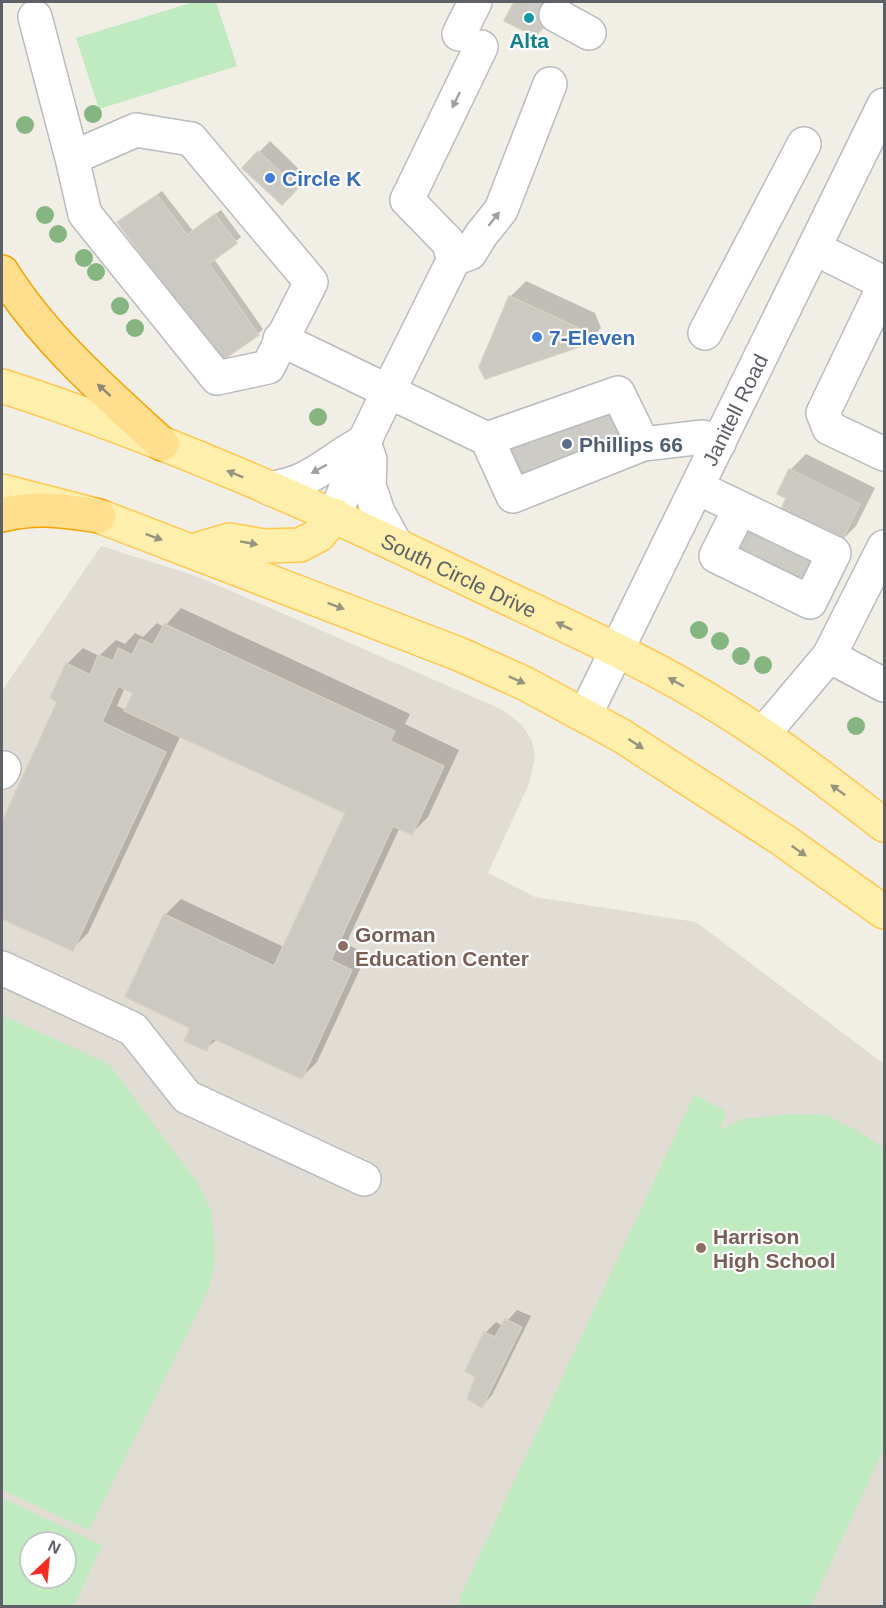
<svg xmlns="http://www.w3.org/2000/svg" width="886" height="1608" font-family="Arial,sans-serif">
	<rect width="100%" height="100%" fill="#f1eee5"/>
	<path fill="#e1ddd4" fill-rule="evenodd" d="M 101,546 L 199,577 L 503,710 L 521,724 L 532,740 L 535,758 L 529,784 L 488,873 L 535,897 L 696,922 L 884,1064 L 884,1606 L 2,1606 L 2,691 ZM 30,1542 L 66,1542 L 66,1578 L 30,1578 Z"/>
	<path fill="#c0eabf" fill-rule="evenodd" d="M 194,2 L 216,2 L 237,66 L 99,109 L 76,38 Z
		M 2,1015 L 109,1064 L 196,1181 L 211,1210 L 214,1236 L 215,1263 L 209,1289 L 89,1530 L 2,1490 Z
		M 694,1095 L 726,1111 L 720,1130 L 743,1119 L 789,1114 L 826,1115 L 858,1131 L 884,1148 L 884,1448 L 811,1606 L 459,1606 L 461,1595 Z
		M 2,1498 L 102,1545 L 74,1606 L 2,1606 ZM 30,1542 L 66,1542 L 66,1578 L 30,1578 Z"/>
	<path fill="#0003" fill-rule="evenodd" d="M 270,141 L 307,177 L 282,203 L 244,168 Z
		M 162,191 L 193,231 L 221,210 L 241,237 L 214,259 L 263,329 L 258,334 L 124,218 Z
		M 526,281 L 595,313 L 601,328 L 585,344 L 510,297 Z
		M 620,407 L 569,456 L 508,451 L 513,446 Z
		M 806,454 L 875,488 L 856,526 L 840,542 L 788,498 L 790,470 Z
		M 181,608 L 410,714 L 405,724 L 459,750 L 428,817 L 412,833 L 400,827 L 346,944 L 367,954 L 317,1062 L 301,1078 L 217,1039 L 206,1049 L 192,1027 L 165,915 L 181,899 L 284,947 L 347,812 L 181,735 L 88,933 L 72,949 L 2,917 L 2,826 L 59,701 L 67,664 L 83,648 L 99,656 L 116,640 L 125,644 L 135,633 L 143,637 L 157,623 L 164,627 ZM 125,687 L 135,692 L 126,710 L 117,706 Z
		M 517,1310 L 531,1316 L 492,1395 L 482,1406 L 477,1377 L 485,1333 L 496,1322 L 503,1326 Z"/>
	<path fill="#ccc8c2" stroke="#d6cfc2" stroke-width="1.5" d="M 514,2 L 570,2 L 535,36 L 504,21 Z
		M 514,2 L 570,2 L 535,36 L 504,21 Z
		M 258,151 L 298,188 L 282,205 L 242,168 Z
		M 157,195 L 187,235 L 215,214 L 237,243 L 209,264 L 259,335 L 220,362 L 117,222 Z
		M 509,296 L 579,328 L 585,345 L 485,379 L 479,367 Z
		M 615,411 L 626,437 L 521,478 L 506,451 Z
		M 789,469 L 860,504 L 840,544 L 779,514 L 786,498 L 777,494 Z
		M 748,525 L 823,564 L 811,589 L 735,550 Z
		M 164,624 L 395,731 L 390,741 L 444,766 L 412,835 L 393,826 L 331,960 L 352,970 L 302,1079 L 212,1038 L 207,1051 L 184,1041 L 190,1028 L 125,997 L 164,914 L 274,966 L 345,813 L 124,711 L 133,693 L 118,686 L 102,722 L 166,752 L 73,951 L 2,919 L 2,822 L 57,702 L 50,698 L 66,663 L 90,675 L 98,655 L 113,661 L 118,648 L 132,655 L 140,639 L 153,645 Z
		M 505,1319 L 522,1327 L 482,1408 L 467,1399 L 475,1377 L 465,1371 L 484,1332 L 495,1337 Z"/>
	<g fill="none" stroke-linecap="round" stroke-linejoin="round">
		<path stroke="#cccbc6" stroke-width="33" stroke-dasharray="33 16" stroke-linecap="butt" d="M 531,2 L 556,15
			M 595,418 L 605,446
			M 559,431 L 570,457
			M 530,442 L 540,470
			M 758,563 L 770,537
			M 788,578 L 800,552"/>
		<defs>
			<g id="minor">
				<path d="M 556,15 L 589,33"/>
				<path d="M 35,17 L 72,158 L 136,130 L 191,139 L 311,282 L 268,367 L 217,378 L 85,214 L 72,158"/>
				<path d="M 459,34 L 475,2"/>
				<path d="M 814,248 L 884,283"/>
				<path d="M 454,259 L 448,242 L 407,200 L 481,47"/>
				<path d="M 884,286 L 823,413 L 829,428 L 884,454"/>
				<path d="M 705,333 L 804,144"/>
				<path d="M 280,339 L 487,439 L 513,496 L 643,444 L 703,437 L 719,443"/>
				<path d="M 487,439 L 618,393 L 643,444"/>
				<path d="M 365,445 L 370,460 L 369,486 L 378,512 L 396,545"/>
				<path d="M 698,488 L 834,553 L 810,602 L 716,556 L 740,508"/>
				<path d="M 271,489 C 280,486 290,485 299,481 C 322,472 341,453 364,442"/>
				<path d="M 335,515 L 364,442 L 388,392 L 454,259 L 470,253 L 481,235 L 501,210 L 550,84"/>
				<path d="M 829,656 L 884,685"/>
				<path id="s1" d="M 585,715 L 884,105"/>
				<path d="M 763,734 L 829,656 L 884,547"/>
				<path d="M 2,772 L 4,768"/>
				<path d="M 2,968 L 133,1029 L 187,1097 L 364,1179"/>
			</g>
			<g id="major">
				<path id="s2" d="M 2,386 C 160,437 312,504 461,576 C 549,619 641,657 723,709 C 780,744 832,785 884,825"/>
				<path d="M 2,491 L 99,516 L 459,654 L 524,683 L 622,736 L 783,840 L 884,912"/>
				<path d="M 192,551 L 229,540 L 264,546 L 300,545 L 319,535 L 335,515"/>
			</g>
			<path id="highway" d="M 2,272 C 44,339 104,391 162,444
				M 2,515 C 39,506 63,511 99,516"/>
		</defs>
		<use href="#minor" stroke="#b8bbc0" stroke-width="36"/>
		<use href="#major" stroke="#ffc950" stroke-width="36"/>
		<use href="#highway" stroke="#f6a200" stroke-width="36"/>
		<use href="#minor" stroke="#fff" stroke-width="33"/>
		<use href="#major" stroke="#ffefac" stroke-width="33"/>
		<use href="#highway" stroke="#ffdf8e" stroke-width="33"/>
	</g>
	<g fill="#85b580">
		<circle cx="93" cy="114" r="9"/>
		<circle cx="25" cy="125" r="9"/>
		<circle cx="45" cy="215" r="9"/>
		<circle cx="58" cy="234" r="9"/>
		<circle cx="84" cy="258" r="9"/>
		<circle cx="96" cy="272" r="9"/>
		<circle cx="120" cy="306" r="9"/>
		<circle cx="135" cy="328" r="9"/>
		<circle cx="318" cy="417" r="9"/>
		<circle cx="699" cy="630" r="9"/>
		<circle cx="720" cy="641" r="9"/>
		<circle cx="741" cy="656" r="9"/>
		<circle cx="763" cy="665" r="9"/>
		<circle cx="856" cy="726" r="9"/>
	</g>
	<defs><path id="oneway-solid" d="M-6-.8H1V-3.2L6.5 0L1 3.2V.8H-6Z" transform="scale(1.5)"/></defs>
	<g fill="#9ea0a4">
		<use href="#oneway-solid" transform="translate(456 100) rotate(116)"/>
		<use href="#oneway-solid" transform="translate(494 219) rotate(-52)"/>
		<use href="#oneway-solid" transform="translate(319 469) rotate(151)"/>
	</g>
	<use fill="#8e8773" href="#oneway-solid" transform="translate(104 390) rotate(-138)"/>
	<g fill="#96937f">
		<use href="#oneway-solid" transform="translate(235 474) rotate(-158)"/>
		<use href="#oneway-solid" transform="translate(154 537) rotate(20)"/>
		<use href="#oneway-solid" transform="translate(249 543) rotate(10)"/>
		<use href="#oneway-solid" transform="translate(336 606) rotate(21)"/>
		<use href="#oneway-solid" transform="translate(564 626) rotate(-154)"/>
		<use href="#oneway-solid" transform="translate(517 680) rotate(24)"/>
		<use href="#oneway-solid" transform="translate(676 682) rotate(-151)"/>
		<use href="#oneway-solid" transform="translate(636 744) rotate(33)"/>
		<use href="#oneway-solid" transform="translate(838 790) rotate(-144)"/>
		<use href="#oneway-solid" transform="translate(799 851) rotate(35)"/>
	</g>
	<circle fill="#0f9aa8" stroke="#fff" stroke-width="2" cx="529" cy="18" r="6"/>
	<g fill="#3f7fe0" stroke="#fff" stroke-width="2">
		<circle cx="270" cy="178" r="6"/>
		<circle cx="537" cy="337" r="6"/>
	</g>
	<circle fill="#5c6f8a" stroke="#fff" stroke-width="2" cx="567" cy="444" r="6"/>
	<g fill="#8d6e63" stroke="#fff" stroke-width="2">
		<circle cx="343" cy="946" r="6"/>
		<circle cx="701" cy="1248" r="6"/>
	</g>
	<g text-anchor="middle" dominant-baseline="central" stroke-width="4.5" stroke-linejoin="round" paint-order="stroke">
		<g font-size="21" font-weight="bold" fill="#0d838f" stroke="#fff">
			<text x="529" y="40">Alta</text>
		</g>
		<g font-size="21" font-weight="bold" fill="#366cbe" stroke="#fff" text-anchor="start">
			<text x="282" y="178">Circle K</text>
			<text x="549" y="337">7-Eleven</text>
		</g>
		<g font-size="21" fill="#5d6167" stroke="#fff">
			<text stroke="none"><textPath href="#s1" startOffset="340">Janitell Road</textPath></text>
			<text stroke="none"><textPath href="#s2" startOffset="495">South Circle Drive</textPath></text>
		</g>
		<g font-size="21" font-weight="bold" fill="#4e5e75" stroke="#fff" text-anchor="start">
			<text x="579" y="444">Phillips 66</text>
		</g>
		<g font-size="21" font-weight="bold" fill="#785e54" stroke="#fff" text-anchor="start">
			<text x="355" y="934">Gorman<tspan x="355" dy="24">Education Center</tspan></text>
			<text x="713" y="1236">Harrison<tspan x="713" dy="24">High School</tspan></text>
		</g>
	</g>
	<rect width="886" height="1608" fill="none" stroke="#5d6167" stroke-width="6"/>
	<g transform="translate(48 1560) rotate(26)"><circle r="28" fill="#ffffff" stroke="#bec0c2" stroke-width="1.5"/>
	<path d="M0-4.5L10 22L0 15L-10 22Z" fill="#fa2c21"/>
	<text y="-9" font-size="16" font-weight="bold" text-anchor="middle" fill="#5d6167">N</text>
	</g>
</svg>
